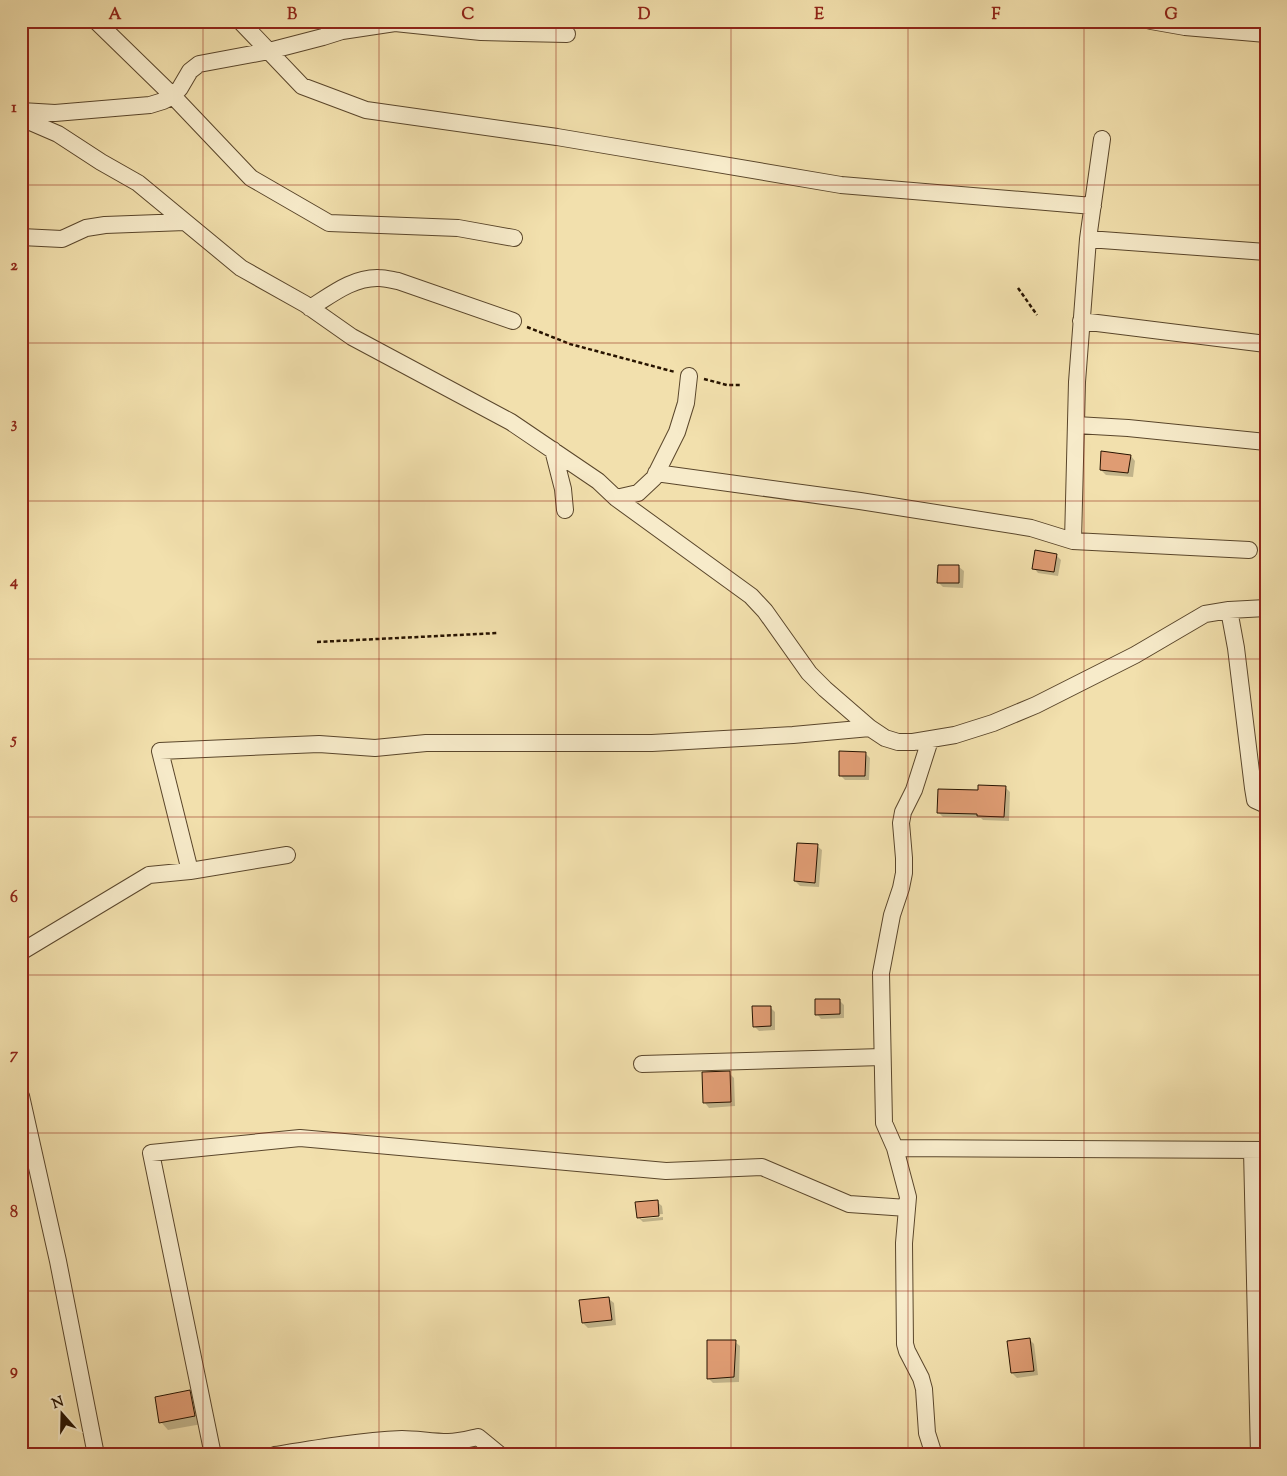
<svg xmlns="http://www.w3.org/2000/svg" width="1287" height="1476" font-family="'Sorts Mill Goudy',serif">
	<rect width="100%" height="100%" fill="#f2e0ad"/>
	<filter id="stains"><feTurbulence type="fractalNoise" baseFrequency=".004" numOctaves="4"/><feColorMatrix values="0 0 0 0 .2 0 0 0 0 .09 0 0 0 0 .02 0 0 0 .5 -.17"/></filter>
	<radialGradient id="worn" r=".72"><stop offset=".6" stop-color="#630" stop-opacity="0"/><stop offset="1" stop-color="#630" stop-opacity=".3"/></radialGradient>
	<path fill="#0003" d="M 1131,456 L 1135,461 L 1133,477 L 1106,475 L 1101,470 Z
		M 1056,555 L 1061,560 L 1058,576 L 1038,573 L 1034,568 Z
		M 959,567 L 964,571 L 963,588 L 943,587 L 938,582 Z
		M 865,753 L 870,758 L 869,780 L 845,780 L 840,775 Z
		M 1005,787 L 1010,792 L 1009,821 L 983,820 L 981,818 L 943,817 L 938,812 L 979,791 Z
		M 817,846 L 822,850 L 819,887 L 800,886 L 795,881 Z
		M 839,1000 L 844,1005 L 844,1018 L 821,1019 L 817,1014 Z
		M 770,1007 L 775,1012 L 775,1030 L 759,1031 L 754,1026 Z
		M 729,1073 L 734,1078 L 735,1106 L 709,1108 L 705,1103 Z
		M 657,1202 L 662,1206 L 663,1214 L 641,1216 L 641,1219 L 663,1217 L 663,1220 L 643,1222 L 638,1217 Z
		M 609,1299 L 614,1303 L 616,1325 L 588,1328 L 583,1323 Z
		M 1029,1339 L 1034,1344 L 1038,1375 L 1017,1378 L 1012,1373 Z
		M 735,1342 L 740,1346 L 739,1382 L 713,1383 L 709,1379 Z
		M 189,1392 L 197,1399 L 202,1424 L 168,1430 L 161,1422 Z"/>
	<path fill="#df9c73" stroke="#271300" d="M 1101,451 L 1131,455 L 1128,473 L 1100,470 Z
		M 1035,550 L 1057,554 L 1054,572 L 1032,569 Z
		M 938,565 L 959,565 L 959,583 L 937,583 Z
		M 839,751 L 866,752 L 865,776 L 839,776 Z
		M 978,785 L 1006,786 L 1004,817 L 977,816 L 977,814 L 937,813 L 938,789 L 978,790 Z
		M 797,843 L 818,844 L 815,883 L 794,881 Z
		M 815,999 L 840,999 L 840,1014 L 815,1015 Z
		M 752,1006 L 771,1006 L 771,1026 L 753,1027 Z
		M 730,1071 L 731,1102 L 703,1103 L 702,1072 Z
		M 658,1200 L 659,1216 L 637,1218 L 635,1202 Z
		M 609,1297 L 612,1320 L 582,1323 L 579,1300 Z
		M 1030,1338 L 1034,1371 L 1011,1373 L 1007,1341 Z
		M 707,1340 L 736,1340 L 734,1377 L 707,1379 Z
		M 190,1390 L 195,1416 L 159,1423 L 155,1397 Z"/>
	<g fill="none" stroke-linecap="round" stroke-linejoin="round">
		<defs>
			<path id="minor" d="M 96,21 L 173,96 L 251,178 L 329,223 L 458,228 L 514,238
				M 240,21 L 302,86 L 366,110 L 557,137 L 841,185 L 1093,206
				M 1151,21 L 1185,27 L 1266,34
				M 21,111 L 55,113 L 150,105 L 163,101 L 173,96 L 180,88 L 190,71 L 199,64 L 269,51 L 323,37 L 342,31 L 395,23 L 481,32 L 567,34
				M 21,118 L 58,134 L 101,162 L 138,183 L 241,268 L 305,304 L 352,337 L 511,422 L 598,481 L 616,498 L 751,596 L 765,611 L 809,673 L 825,689 L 870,728 L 885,738 L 898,742 L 913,742 L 955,735 L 993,723 L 1036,705 L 1135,655 L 1205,614 L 1229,610 L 1266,608
				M 21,237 L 62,239 L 86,228 L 105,225 L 185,222
				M 1088,239 L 1266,252
				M 310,308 C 331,295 353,277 379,278 C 385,278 392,280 398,281 L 513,321
				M 1081,321 L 1266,344
				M 1076,425 L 1128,428 L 1266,442
				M 553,450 L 563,489 L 565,510
				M 656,473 L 860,501 L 1031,528 L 1073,541 L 1249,550
				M 616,498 L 638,493 L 654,478 L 677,432 L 686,403 L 689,376
				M 1073,541 L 1077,382 L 1088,239 L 1102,139
				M 1229,610 L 1236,648 L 1253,788 L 1255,800 L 1266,805
				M 930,740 L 914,790 L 903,812 L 901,823 L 904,858 L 904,873 L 901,888 L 892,915 L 881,973 L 884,1123 L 895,1148 L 908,1197 L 904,1243 L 905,1344 L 907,1351 L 921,1378 L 924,1389 L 927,1433 L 934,1455
				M 190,871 L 160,751 L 319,744 L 375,748 L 426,743 L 652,743 L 793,735 L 870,728
				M 21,952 L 149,875 L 190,871 L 287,855
				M 642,1064 L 882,1057
				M 21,1096 L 58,1261 L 96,1455
				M 895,1148 L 1266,1150
				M 1252,1150 L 1259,1455
				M 213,1455 L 151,1153 L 300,1138 L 666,1171 L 762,1167 L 849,1204 L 907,1208
				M 275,1455 C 318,1448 359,1441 402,1439 C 417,1439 432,1442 448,1442 C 458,1442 469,1439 478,1437 L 500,1455"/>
		</defs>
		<use href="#minor" stroke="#5a462b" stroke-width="18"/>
		<path stroke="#271300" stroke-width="2.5" stroke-dasharray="4 2.5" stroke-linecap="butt" d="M 1018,288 L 1037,315
			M 527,327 L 570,344 L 675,372
			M 704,379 L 727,385 L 740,385
			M 317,642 L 498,633"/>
		<use href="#minor" stroke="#f7ebca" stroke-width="16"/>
	</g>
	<path fill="none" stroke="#8f2418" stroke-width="1" stroke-opacity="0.55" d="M 203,21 L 203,1455M 379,21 L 379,1455M 556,21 L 556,1455M 731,21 L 731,1455M 908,21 L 908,1455M 1084,21 L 1084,1455M 21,185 L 1266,185M 21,343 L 1266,343M 21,501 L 1266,501M 21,659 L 1266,659M 21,817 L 1266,817M 21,975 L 1266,975M 21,1133 L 1266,1133M 21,1291 L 1266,1291"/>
	<rect width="1287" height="1476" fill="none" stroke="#f2e0ad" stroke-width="55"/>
	<g transform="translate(62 1414) rotate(340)" stroke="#f7ebca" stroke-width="4" paint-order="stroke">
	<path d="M0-4L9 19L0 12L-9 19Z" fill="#271300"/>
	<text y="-8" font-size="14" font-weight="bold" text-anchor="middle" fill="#271300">N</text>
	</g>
	<rect x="28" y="28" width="1232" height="1420" fill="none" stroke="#8f2418" stroke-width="2"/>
	<g font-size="16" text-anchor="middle" font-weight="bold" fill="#8f2418">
		<text x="115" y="19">A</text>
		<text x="292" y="19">B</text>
		<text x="468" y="19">C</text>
		<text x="644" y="19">D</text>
		<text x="819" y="19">E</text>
		<text x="996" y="19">F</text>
		<text x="1171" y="19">G</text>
		<text x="14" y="112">1</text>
		<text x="14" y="270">2</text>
		<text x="14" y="428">3</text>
		<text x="14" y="586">4</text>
		<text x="14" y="744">5</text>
		<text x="14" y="902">6</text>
		<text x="14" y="1059">7</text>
		<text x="14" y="1217">8</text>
		<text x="14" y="1375">9</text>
	</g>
	<rect width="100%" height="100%" filter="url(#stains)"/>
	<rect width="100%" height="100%" fill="url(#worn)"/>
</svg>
